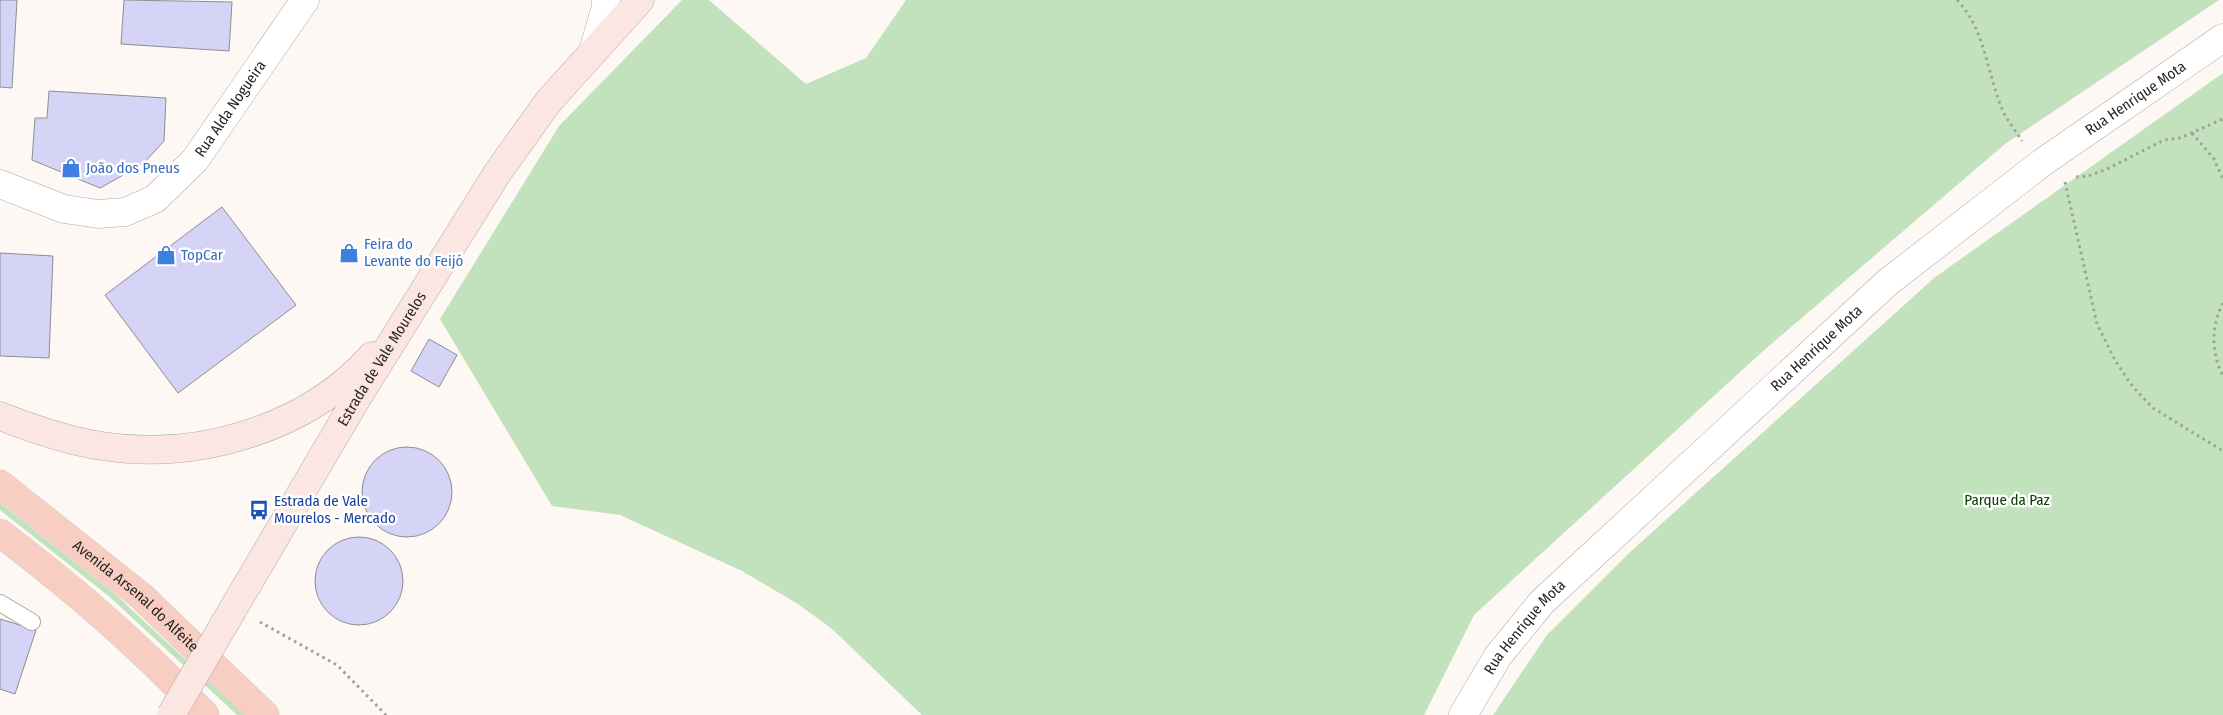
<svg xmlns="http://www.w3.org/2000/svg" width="2223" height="715" font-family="'Fira Sans Condensed',sans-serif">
	<rect width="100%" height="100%" fill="#fef8f5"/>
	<path fill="#c1e2bc" d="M 682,0 L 709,0 L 806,84 L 866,58 L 906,0 L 2219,0 L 2005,144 L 1762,352 L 1474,615 L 1424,715 L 922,715 L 832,629 L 798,604 L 742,571 L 620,515 L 552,506 L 440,319 L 559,126 Z
		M 2223,73 L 2223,715 L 1493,715 L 1547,635 L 1628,554 L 1934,278 Z
		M 0,503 L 115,594 L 245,715 L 237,715 L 111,598 L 0,510 Z"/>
	<path fill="#d5d4f6" stroke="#8d8d93" d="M 0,0 L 17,0 L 12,88 L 0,87 Z
		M 124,0 L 232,2 L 229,51 L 121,44 Z
		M 49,91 L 166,98 L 164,141 L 143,164 L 100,188 L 32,160 L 35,118 L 47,118 Z
		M 222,207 L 296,305 L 178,393 L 105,295 Z
		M 0,253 L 53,256 L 49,358 L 0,356 Z
		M 429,339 L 457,355 L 439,387 L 411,371 Z
		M362 492a45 45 0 1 1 90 0a45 45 0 1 1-90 0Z
		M315 581a44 44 0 1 1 88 0a44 44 0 1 1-88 0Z
		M 0,619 L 36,630 L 15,694 L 0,689 Z"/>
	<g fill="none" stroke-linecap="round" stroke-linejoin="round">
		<defs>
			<path id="service" d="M 0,603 L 32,622"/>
			<g id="minor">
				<path d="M 593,51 L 606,7 L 606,0"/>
				<path id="s1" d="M 0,184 L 64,209 L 98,214 L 125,212 L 155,199 L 195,160 L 305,0"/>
			</g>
			<g id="tertiary">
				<path id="s2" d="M 1463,715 L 1498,656 L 1542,602 L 1888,282 L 2043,162 L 2223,38"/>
			</g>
			<g id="secondary">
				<path d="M 0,416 C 33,429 67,441 102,446 C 197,461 307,429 372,356"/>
				<path id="s3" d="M 233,609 L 357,398 L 498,172 L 548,102 L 640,0"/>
			</g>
			<g id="primary">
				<path id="s4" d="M 0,484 L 141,596 L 265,715"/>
				<path d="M 0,533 C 73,588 142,648 205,715"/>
			</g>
		</defs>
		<use href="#service" stroke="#afa9a6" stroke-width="18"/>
		<use href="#minor" stroke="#afa9a6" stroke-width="29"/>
		<use href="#tertiary" stroke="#afa9a6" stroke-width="29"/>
		<use href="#secondary" stroke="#afa9a6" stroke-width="29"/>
		<use href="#primary" stroke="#d4d4d3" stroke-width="29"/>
		<path stroke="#a39f9c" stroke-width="3" stroke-dasharray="2.5 4" stroke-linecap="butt" d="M 1957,0 C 1986,30 1987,75 2003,111 C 2008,122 2016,131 2022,141
			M 2192,133 L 2214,159 L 2223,179
			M 2076,177 L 2088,176 L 2107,169 L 2164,140 L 2180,138 L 2223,119
			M 2065,182 L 2097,324 L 2116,362 L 2133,387 L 2153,408 L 2223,451
			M 2223,303 C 2211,326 2211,353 2223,376
			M 260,622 L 337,665 L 386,715"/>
		<use href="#service" stroke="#fff" stroke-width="16"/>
		<use href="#minor" stroke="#fff" stroke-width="28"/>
		<use href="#tertiary" stroke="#fff" stroke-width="28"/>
		<use href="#secondary" stroke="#fbe6e1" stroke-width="28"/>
		<use href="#primary" stroke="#f8cec2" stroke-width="28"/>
		<defs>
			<path id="secondary-bridge" d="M 171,715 L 233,609"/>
		</defs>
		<use href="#secondary-bridge" stroke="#afa9a6" stroke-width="29" stroke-linecap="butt"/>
		<use href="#secondary-bridge" stroke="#fbe6e1" stroke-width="28"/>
	</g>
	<defs>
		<symbol id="shop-bare" viewBox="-9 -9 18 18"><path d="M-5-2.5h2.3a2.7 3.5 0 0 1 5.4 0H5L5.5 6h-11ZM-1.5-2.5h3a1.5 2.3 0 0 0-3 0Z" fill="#3f7fe0" stroke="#fff" stroke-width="2.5" paint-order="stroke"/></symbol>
		<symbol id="bus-bare" viewBox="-9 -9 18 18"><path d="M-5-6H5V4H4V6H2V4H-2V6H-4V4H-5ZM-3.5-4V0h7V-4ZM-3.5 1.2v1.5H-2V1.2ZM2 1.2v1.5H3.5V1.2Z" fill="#1a4fb4" stroke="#fff" stroke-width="2.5" paint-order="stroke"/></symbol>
	</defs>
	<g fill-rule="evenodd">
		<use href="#shop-bare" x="57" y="154" width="28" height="28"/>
		<use href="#shop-bare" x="335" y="239" width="28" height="28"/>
		<use href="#shop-bare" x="152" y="241" width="28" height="28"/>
		<use href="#bus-bare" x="245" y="496" width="28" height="28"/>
	</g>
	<g text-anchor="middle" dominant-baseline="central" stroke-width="5" stroke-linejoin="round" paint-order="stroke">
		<g font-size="15" fill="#282624" stroke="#fff">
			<text stroke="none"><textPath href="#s2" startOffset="918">Rua Henrique Mota</textPath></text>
			<text stroke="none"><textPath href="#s1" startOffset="281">Rua Alda Nogueira</textPath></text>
			<text stroke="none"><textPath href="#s2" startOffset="512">Rua Henrique Mota</textPath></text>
			<text stroke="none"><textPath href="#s3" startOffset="291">Estrada de Vale Mourelos</textPath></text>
			<text stroke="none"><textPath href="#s4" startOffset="176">Avenida Arsenal do Alfeite</textPath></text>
			<text stroke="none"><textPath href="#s2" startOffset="108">Rua Henrique Mota</textPath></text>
		</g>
		<g font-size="15" fill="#366cbe" stroke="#fff" text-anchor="start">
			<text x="86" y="168">João dos Pneus</text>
			<text x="364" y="244">Feira do<tspan x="364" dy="17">Levante do Feijó</tspan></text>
			<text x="181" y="255">TopCar</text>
		</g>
		<g font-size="15" fill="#094201" stroke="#fff">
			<text x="2007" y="500">Parque da Paz</text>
		</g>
		<g font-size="15" fill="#164399" stroke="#fff" text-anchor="start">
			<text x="274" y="501">Estrada de Vale<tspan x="274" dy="17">Mourelos - Mercado</tspan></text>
		</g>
	</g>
</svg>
